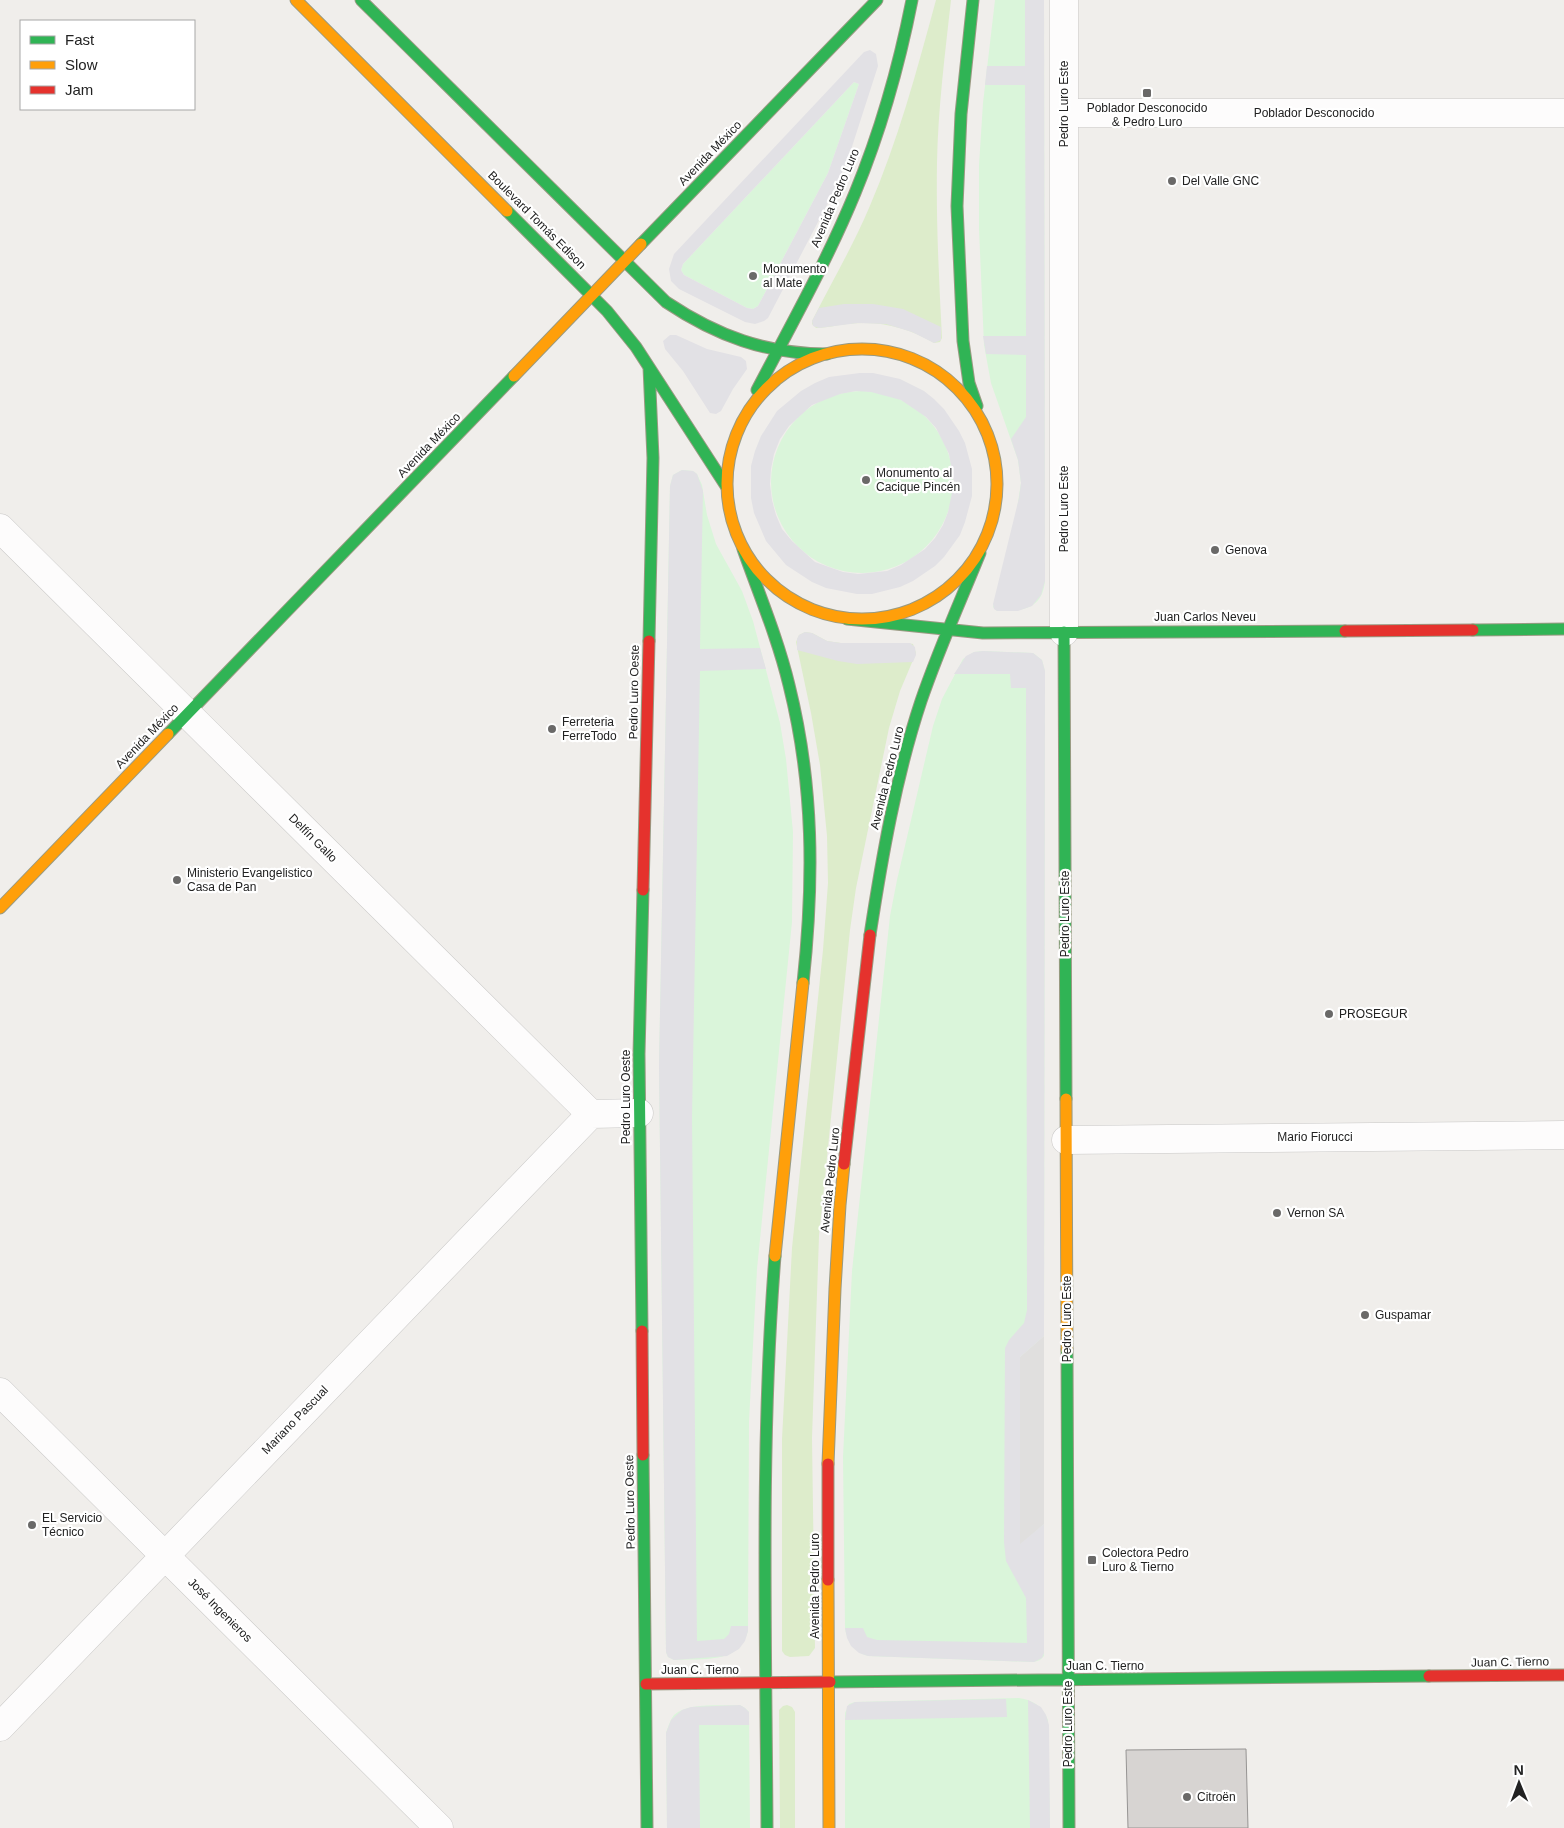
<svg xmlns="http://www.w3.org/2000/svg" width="1564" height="1828" font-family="Helvetica,sans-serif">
	<rect width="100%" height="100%" fill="#f0eeeb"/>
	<path fill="#ddeccb" d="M 936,0 L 951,0 C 945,54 938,109 937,163 C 936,222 939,280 942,338 L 940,342 L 934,343 C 908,327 878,320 847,324 C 837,325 826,328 816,328 L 812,324 L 812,321 C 831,283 853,246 869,208 C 898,141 917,70 936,0 Z
		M 805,632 L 812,633 L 827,641 L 841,643 L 908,643 L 913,644 L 916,653 L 900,691 L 889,728 L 856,888 L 850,930 L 819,1236 L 812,1438 L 815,1648 L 809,1656 L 790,1657 L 785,1655 L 782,1651 L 782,1439 L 792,1248 L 823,950 L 828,883 L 827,836 L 820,765 L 811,713 L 796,642 L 799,635 Z
		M 787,1705 L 792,1707 L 795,1712 L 795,1828 L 780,1828 L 779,1710 L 783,1706 Z"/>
	<path fill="#daf5da" d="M 995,0 L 1044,0 L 1045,581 C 1042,611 1020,611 997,611 L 993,607 L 1016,515 L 1021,483 L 1018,460 L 991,383 L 984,345 L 979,229 L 979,165 L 983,103 Z
		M 854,82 L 859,84 L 828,173 L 758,306 L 753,309 L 747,308 L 684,275 L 681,270 L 683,264 Z
		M771 482a91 91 0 1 1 182 0a91 91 0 1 1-182 0Z
		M 682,470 L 693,471 L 697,474 L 702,485 L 707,515 L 716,544 L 742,591 L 753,621 L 780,723 L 786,759 L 793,832 L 792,922 L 757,1269 L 749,1422 L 748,1631 C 739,1665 702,1658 674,1660 L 668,1657 L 666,1652 L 659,1066 L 670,486 L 673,475 Z
		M 983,651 L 1033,653 L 1042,660 L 1045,671 L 1044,1336 L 1020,1357 L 1020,1544 L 1044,1524 L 1044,1656 L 1040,1660 L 1034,1662 L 868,1656 C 854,1652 847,1642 845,1628 L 843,1457 L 852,1271 L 890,916 L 897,880 L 933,726 L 942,699 L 963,659 L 974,652 Z
		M 1019,1698 C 1033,1700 1042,1706 1048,1720 L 1050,1828 L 845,1828 L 845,1713 L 849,1704 L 855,1702 Z
		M 740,1705 L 745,1708 L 749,1712 L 750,1828 L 667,1828 L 666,1733 C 668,1727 670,1720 674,1715 C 688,1702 721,1706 740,1705 Z"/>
	<path fill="#e0dfde" d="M 1044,1336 L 1044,1524 L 1020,1545 L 1020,1357 Z"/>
	<path fill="#e2e1e5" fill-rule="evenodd" d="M 1025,0 L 1044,0 L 1045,581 L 1041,595 L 1032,606 L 1018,611 L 997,611 L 994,609 L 993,604 L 1019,498 L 1021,483 L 1018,460 L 1011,439 L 1026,417 L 1026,355 L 986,354 L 983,336 L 1026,336 L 1025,85 L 985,85 L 987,66 L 1025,66 Z
		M 870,50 L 876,54 L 878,66 L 848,159 L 830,199 L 768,318 L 764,321 L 755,324 L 745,322 L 679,289 L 671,281 L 669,269 L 674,254 L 864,52 ZM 854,82 L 859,84 L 828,173 L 758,306 L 753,309 L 747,308 L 684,275 L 681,270 L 683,264 Z
		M 844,304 L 873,304 L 903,309 L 941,327 L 941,340 L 934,343 L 912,332 L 886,324 L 858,323 L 819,328 L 813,326 L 812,321 L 819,308 Z
		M 670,335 L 676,335 L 707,349 L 741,357 L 746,361 L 747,369 L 733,389 L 721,411 L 716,414 L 710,413 L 683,371 L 665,349 L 663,341 Z
		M 860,373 L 873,373 L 900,379 L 924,391 L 934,399 L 944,409 L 959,431 L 965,443 L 972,469 L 972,496 L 965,522 L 960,535 L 944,557 L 935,566 L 913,581 L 900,587 L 872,594 L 857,594 L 826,588 L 812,582 L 786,565 L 766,541 L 754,513 L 751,498 L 751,466 L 755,451 L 761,436 L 777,411 L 801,391 L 815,383 L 829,377 ZM 856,391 L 871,392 L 901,400 L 926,417 L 936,428 L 949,454 L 954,483 L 948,512 L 943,525 L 935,538 L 925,549 L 901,565 L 887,571 L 858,574 L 843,572 L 815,562 L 792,541 L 782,529 L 776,515 L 772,500 L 770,484 L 771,469 L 774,454 L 780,439 L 789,426 L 812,405 L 840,394 Z
		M 682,470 L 693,471 L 697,474 L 703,491 L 700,649 L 760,648 L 766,669 L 700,671 L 692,1118 L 697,1641 L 724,1639 L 729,1634 L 731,1626 L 748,1626 L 748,1631 L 745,1641 L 739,1649 L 727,1656 L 674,1660 L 668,1657 L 666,1652 L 659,1066 L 670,486 L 673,475 Z
		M 805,632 L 812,633 L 827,641 L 841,643 L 910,643 L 915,647 L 916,655 L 913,662 L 857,664 L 838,661 L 797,650 L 797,639 L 799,635 Z
		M 983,651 L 1033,653 L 1042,660 L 1045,671 L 1044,1336 L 1020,1357 L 1020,1544 L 1044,1524 L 1044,1653 L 1042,1658 L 1034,1662 L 868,1656 L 859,1653 L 851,1646 L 847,1638 L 845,1628 L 863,1628 L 867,1637 L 877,1640 L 1027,1643 L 1026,1598 L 1006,1561 L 1004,1542 L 1005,1348 L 1009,1340 L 1024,1323 L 1027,1310 L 1026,688 L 1011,688 L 1010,674 L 954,674 L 966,656 L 974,652 Z
		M 1006,1699 L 1007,1717 L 845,1720 L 847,1706 L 855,1702 Z
		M 1028,1700 L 1041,1707 L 1046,1715 L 1049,1725 L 1050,1828 L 1030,1828 Z
		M 740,1705 L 745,1708 L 749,1712 L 749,1725 L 699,1725 L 700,1828 L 667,1828 L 666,1733 L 671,1720 L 682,1710 L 691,1707 Z"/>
	<path fill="#d7d4d2" stroke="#969493" d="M 1246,1749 L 1248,1828 L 1128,1828 L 1126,1750 Z"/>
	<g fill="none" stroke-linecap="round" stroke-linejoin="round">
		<defs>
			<path id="street" d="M 1064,113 L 1564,113
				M 0,528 L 591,1114 L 639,1113
				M 1064,632 L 1064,0
				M 1066,1140 L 1564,1135
				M 0,1392 L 439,1828
				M 0,1727 L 591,1114"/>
			<path id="fast" d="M 361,0 L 666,302 C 717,336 766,354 827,354
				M 973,0 L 961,114 L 957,206 L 963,341 L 969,383 L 977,406
				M 507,211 L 607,311 L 636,347 L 726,486
				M 641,244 L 877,0
				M 757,390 C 791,325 827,261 855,193 C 881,130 899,66 912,0
				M 743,549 C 759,594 778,639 789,685 C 814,785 814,881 803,983
				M 847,619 L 983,633 L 1345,631
				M 1473,630 L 1564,629
				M 1064,632 L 1066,1099
				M 649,641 L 653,458 L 649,367
				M 168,734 L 514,376
				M 870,935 C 882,857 896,776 921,701 C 938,651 960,602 980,553
				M 642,1331 L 639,1054 L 643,890
				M 1067,1350 L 1069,1828
				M 643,1455 L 647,1828
				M 830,1682 L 1429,1676
				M 767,1828 C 766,1638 760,1446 775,1256"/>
			<path id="slow" d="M 296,0 L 507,211
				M727 484a135 135 0 1 1 270 0a135 135 0 1 1-270 0Z
				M 514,376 L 641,244
				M 0,908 L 168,734
				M 1066,1099 L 1067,1350
				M 775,1256 L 803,983
				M 828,1464 L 835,1289 L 840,1205 L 844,1164
				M 828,1580 L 829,1828"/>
			<path id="jam" d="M 1345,631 L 1473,630
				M 643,890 L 649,641
				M 844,1164 L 870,935
				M 642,1331 L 643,1455
				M 828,1464 L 828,1580
				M 1429,1676 L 1564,1675
				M 646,1684 L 830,1682"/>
		</defs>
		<use href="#street" stroke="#c9c8c7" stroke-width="29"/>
		<use href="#fast" stroke="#999a82" stroke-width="13"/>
		<use href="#slow" stroke="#999a82" stroke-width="13"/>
		<use href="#jam" stroke="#999a82" stroke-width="13"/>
		<use href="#street" stroke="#fdfcfc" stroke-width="28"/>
		<use href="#fast" stroke="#30b455" stroke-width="11"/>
		<use href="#slow" stroke="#ff9f0a" stroke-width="11"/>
		<use href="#jam" stroke="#e5322d" stroke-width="11"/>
	</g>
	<g fill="#6a6968" stroke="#fff" stroke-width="2">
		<rect x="1142" y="88" width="10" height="10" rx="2.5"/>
		<circle cx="1172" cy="181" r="5"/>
		<circle cx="753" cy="276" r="5"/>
		<circle cx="866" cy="480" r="5"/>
		<circle cx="1215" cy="550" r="5"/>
		<circle cx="552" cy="729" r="5"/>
		<circle cx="177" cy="880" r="5"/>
		<circle cx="1329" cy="1014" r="5"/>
		<circle cx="1277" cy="1213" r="5"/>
		<circle cx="1365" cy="1315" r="5"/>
		<circle cx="32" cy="1525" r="5"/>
		<rect x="1087" y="1555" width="10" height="10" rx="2.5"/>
		<circle cx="1187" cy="1797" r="5"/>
	</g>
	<g text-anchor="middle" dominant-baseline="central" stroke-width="4.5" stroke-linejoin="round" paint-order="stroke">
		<g font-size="12" fill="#222" stroke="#fff">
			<text transform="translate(1064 104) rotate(-90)">Pedro Luro Este</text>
			<text x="1314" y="113">Poblador Desconocido</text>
			<text transform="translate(710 153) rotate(-46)">Avenida México</text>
			<text transform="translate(835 198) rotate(-67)">Avenida Pedro Luro</text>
			<text transform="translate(537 220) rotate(45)">Boulevard Tomás Edison</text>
			<text transform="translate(429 445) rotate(-46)">Avenida México</text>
			<text transform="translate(1064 509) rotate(-90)">Pedro Luro Este</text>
			<text x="1205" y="617">Juan Carlos Neveu</text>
			<text transform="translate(634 692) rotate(-89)">Pedro Luro Oeste</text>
			<text transform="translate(147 736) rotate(-46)">Avenida México</text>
			<text transform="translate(887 778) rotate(-76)">Avenida Pedro Luro</text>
			<text transform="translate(313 838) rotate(45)">Delfín Gallo</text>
			<text transform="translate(1065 914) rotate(-90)">Pedro Luro Este</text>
			<text transform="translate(626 1097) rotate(-90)">Pedro Luro Oeste</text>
			<text x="1315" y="1137">Mario Fiorucci</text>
			<text transform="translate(830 1180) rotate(-84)">Avenida Pedro Luro</text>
			<text transform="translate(1067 1319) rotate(-90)">Pedro Luro Este</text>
			<text transform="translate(295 1420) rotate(-46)">Mariano Pascual</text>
			<text transform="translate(630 1502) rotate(-91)">Pedro Luro Oeste</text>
			<text transform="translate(815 1586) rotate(-90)">Avenida Pedro Luro</text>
			<text transform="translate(220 1610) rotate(45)">José Ingenieros</text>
			<text transform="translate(1510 1662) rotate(-1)">Juan C. Tierno</text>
			<text x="1105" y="1666">Juan C. Tierno</text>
			<text x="700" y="1670">Juan C. Tierno</text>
			<text transform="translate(1068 1724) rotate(-90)">Pedro Luro Este</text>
		</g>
		<g font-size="12" fill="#222" stroke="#fff" text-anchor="start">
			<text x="1147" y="108" text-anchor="middle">Poblador Desconocido<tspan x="1147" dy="14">&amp; Pedro Luro</tspan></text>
			<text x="1182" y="181">Del Valle GNC</text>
			<text x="763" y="269">Monumento<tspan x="763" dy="14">al Mate</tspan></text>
			<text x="876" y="473">Monumento al<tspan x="876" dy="14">Cacique Pincén</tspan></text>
			<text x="1225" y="550">Genova</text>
			<text x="562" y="722">Ferreteria<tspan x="562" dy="14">FerreTodo</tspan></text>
			<text x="187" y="873">Ministerio Evangelistico<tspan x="187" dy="14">Casa de Pan</tspan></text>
			<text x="1339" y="1014">PROSEGUR</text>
			<text x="1287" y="1213">Vernon SA</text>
			<text x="1375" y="1315">Guspamar</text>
			<text x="42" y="1518">EL Servicio<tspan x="42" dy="14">Técnico</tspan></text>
			<text x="1102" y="1553">Colectora Pedro<tspan x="1102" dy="14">Luro &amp; Tierno</tspan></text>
			<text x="1197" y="1797">Citroën</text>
		</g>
	</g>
	<rect x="20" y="20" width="175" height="90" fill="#ffffff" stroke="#a7a7a7"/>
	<rect x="30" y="36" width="25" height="8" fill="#30b455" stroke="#a7a7a7"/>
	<text x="65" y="45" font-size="15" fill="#222222">Fast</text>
	<rect x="30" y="61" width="25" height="8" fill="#ff9f0a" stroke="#a7a7a7"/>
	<text x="65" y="70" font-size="15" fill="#222222">Slow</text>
	<rect x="30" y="86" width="25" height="8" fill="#e5322d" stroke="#a7a7a7"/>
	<text x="65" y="95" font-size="15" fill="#222222">Jam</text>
	<g transform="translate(1519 1783) rotate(359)" stroke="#ffffff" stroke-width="4" paint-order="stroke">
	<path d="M0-4L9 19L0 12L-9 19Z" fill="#222222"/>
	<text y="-8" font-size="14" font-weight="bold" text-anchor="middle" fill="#222222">N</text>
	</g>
</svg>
